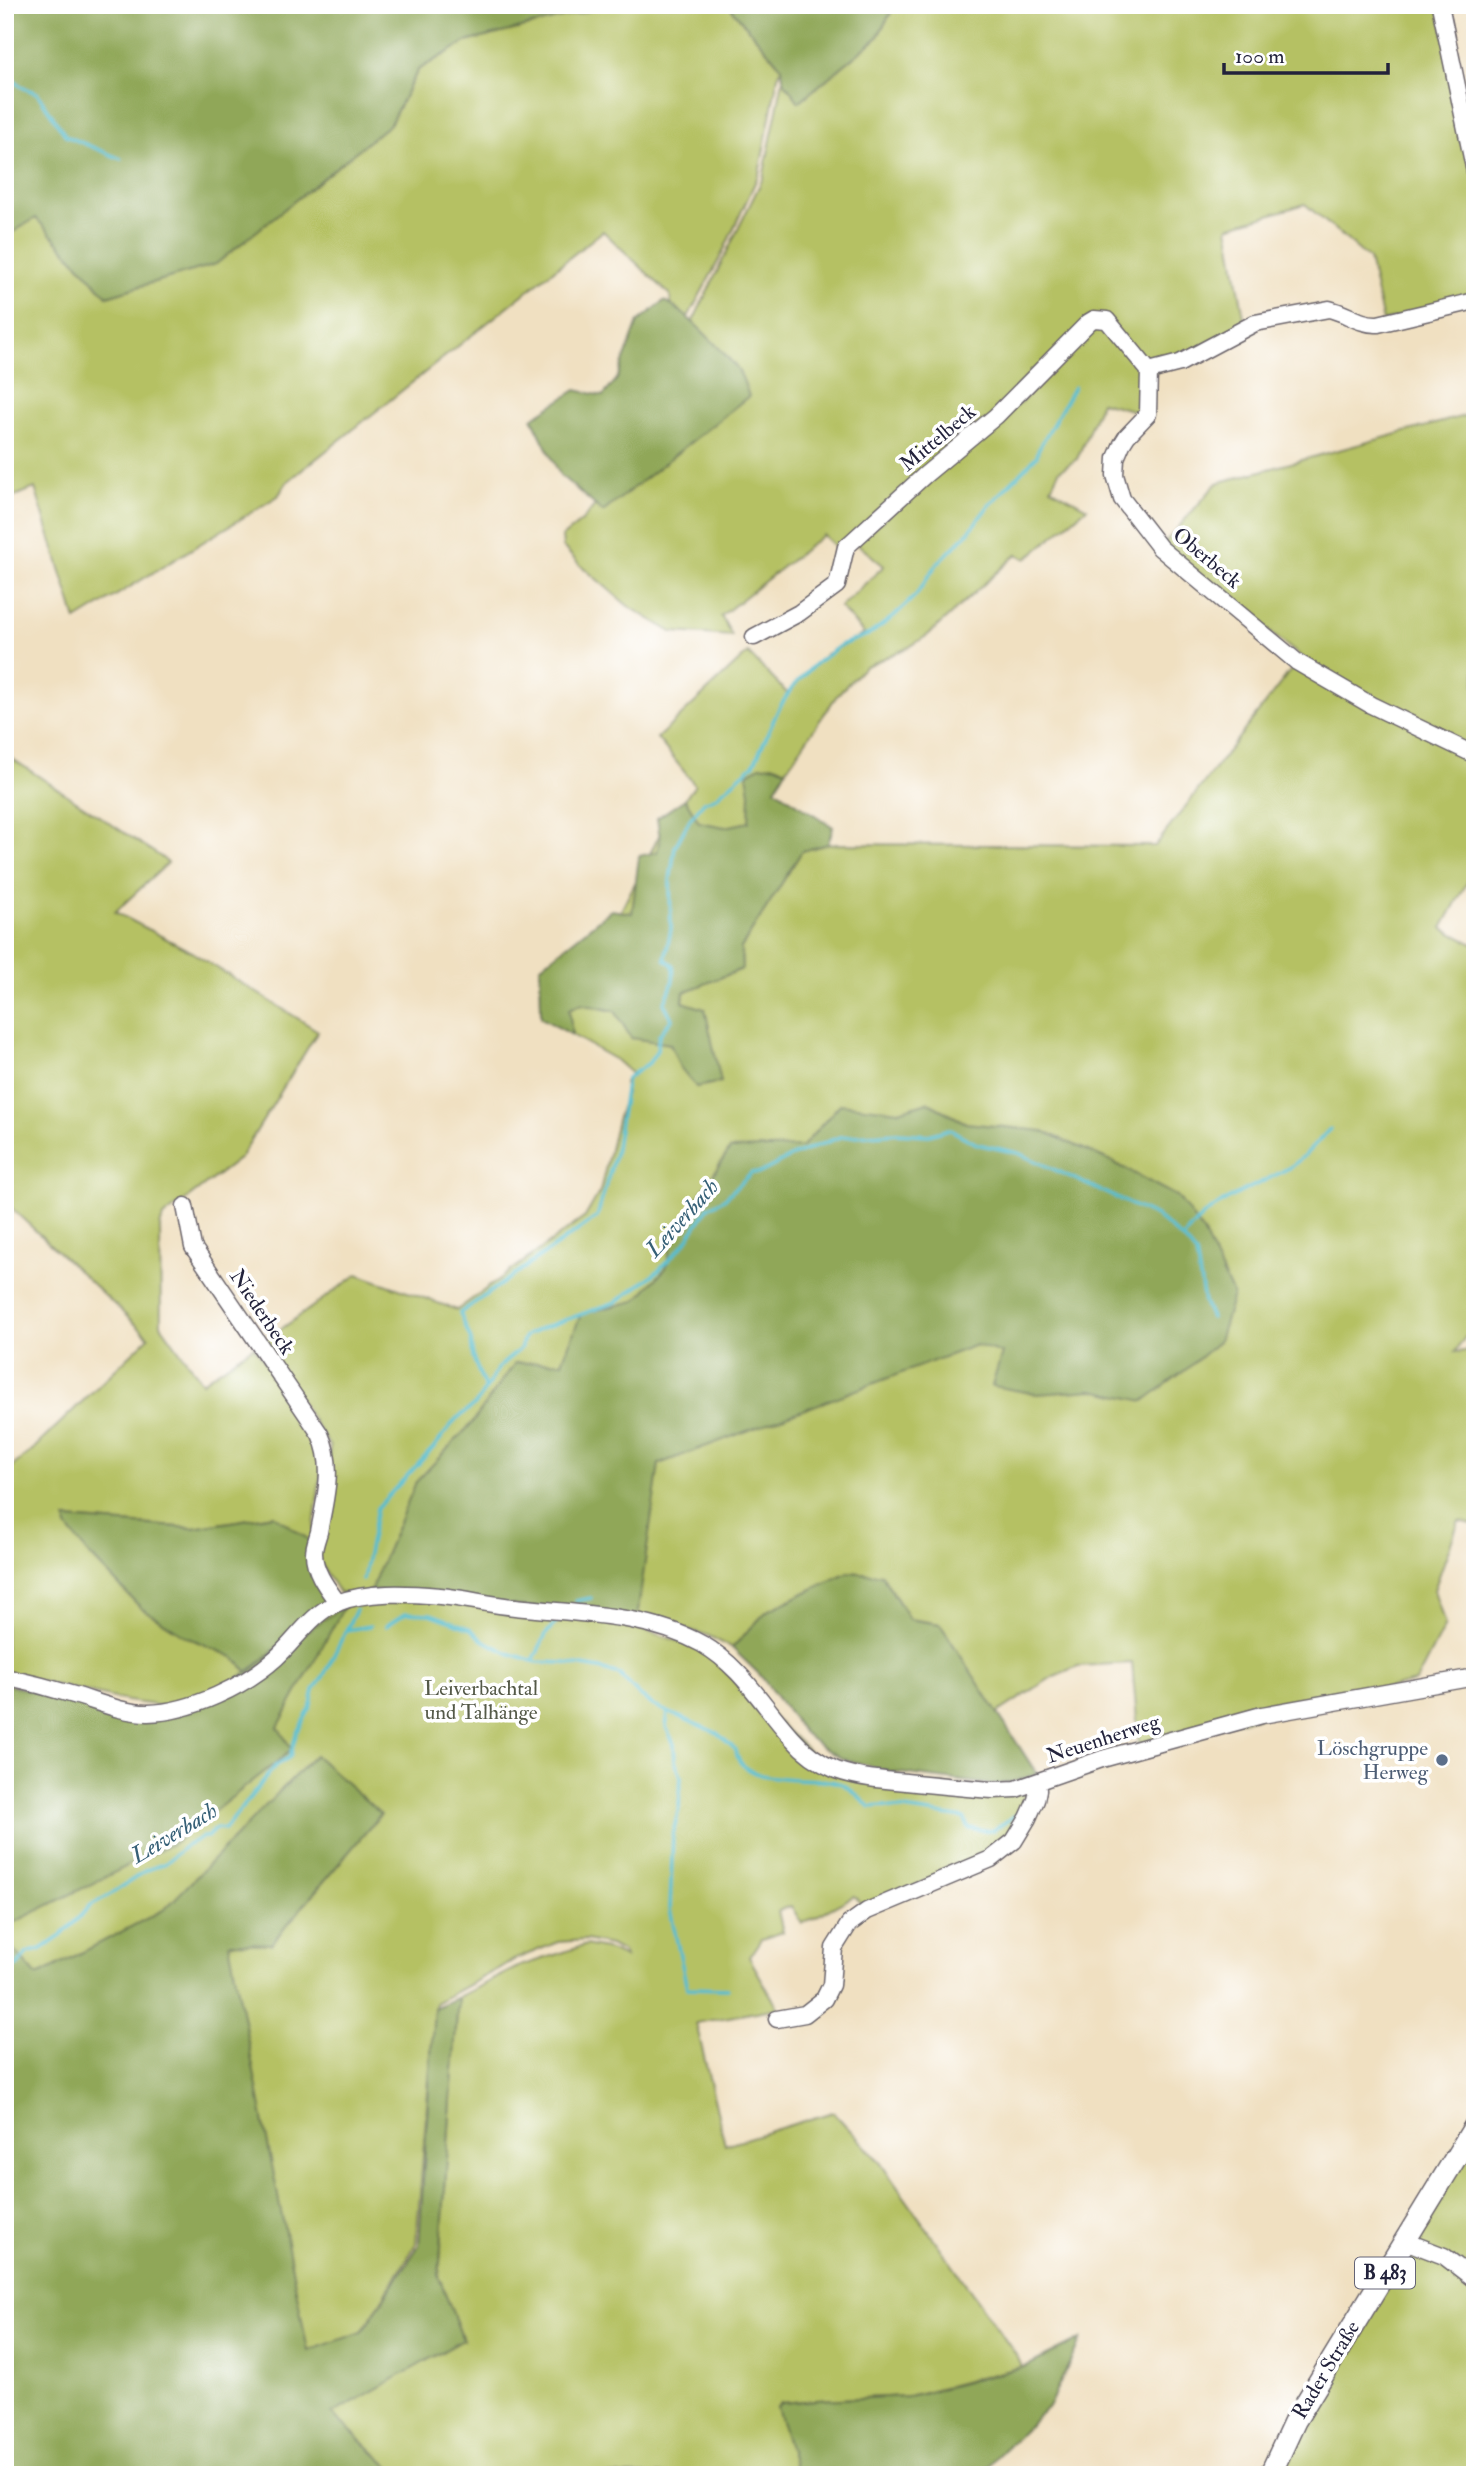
<svg xmlns="http://www.w3.org/2000/svg" width="1480" height="2480" font-family="'IM FELL Double Pica',serif">
	<rect width="100%" height="100%" fill="#fff"/>
	<filter id="ink" filterUnits="userSpaceOnUse"><feTurbulence type="fractalNoise" baseFrequency=".0143" numOctaves="2"/><feDisplacementMap in="SourceGraphic" scale="14" xChannelSelector="R" yChannelSelector="G"/><feConvolveMatrix kernelMatrix="1 2 1 2 8 2 1 2 1" color-interpolation-filters="sRGB"/></filter>
	<filter id="wash" filterUnits="userSpaceOnUse"><feTurbulence type="fractalNoise" baseFrequency=".00686" numOctaves="4" result="noise"/><feDisplacementMap in="SourceGraphic" scale="28" xChannelSelector="R" yChannelSelector="G"/><feGaussianBlur stdDeviation="1.57" result="paint"/><feColorMatrix in="noise" values="0 0 0 0 0 0 0 0 0 0 0 0 0 0 0 0 0 1.4 0 .05"/><feComposite in="paint" operator="in"/></filter>
	<g filter="url(#wash)">
		<rect width="100%" height="100%" fill="#f0e0c1"/>
		<path fill="#b5c163" stroke="#6c724f" stroke-width="2" fill-rule="evenodd" d="M 611,5 L 728,5 L 782,68 L 778,76 L 759,174 L 720,258 L 687,319 L 671,304 L 670,295 L 603,231 L 287,482 L 278,496 L 76,620 L 35,488 L 5,500 L 5,237 L 36,217 L 107,296 L 390,124 L 418,70 L 466,42 Z
			M 895,5 L 1438,5 L 1475,181 L 1475,298 L 1383,321 L 1369,259 L 1305,204 L 1228,227 L 1245,323 L 1148,376 L 1143,413 L 1101,402 L 1077,459 L 1059,471 L 1051,488 L 1087,508 L 1026,559 L 1017,554 L 928,635 L 909,647 L 864,667 L 838,694 L 786,770 L 778,766 L 749,822 L 736,825 L 682,998 L 696,1087 L 721,1082 L 683,1002 L 684,992 L 742,969 L 741,948 L 802,851 L 828,844 L 1155,846 L 1297,662 L 1475,756 L 1475,868 L 1442,928 L 1475,945 L 1475,1323 L 1455,1352 L 1475,1350 L 1475,1525 L 1459,1521 L 1434,1590 L 1445,1625 L 1416,1682 L 1139,1744 L 1132,1663 L 1078,1666 L 1054,1676 L 997,1713 L 940,1624 L 909,1619 L 882,1575 L 848,1572 L 767,1611 L 732,1648 L 707,1635 L 657,1621 L 623,1623 L 703,1649 L 832,1774 L 1031,1793 L 1012,1842 L 865,1909 L 854,1896 L 802,1924 L 791,1906 L 778,1911 L 783,1932 L 761,1939 L 749,1957 L 778,2008 L 696,2023 L 725,2145 L 833,2112 L 879,2161 L 1018,2358 L 1022,2367 L 908,2396 L 816,2400 L 781,2403 L 777,2407 L 797,2475 L 399,2475 L 333,2416 L 5,2475 L 5,1815 L 116,1783 L 345,1593 L 339,1593 L 316,1556 L 330,1447 L 263,1342 L 358,1274 L 457,1310 L 585,1217 L 600,1191 L 617,1120 L 626,1093 L 624,1082 L 633,1075 L 616,1060 L 572,1035 L 569,1009 L 580,1004 L 609,1010 L 609,934 L 665,824 L 686,802 L 685,799 L 695,785 L 657,738 L 748,653 L 788,694 L 803,676 L 826,654 L 864,634 L 840,607 L 884,566 L 856,543 L 1008,411 L 1023,401 L 1055,361 L 841,552 L 823,535 L 721,616 L 732,636 L 672,632 L 628,606 L 579,564 L 563,547 L 562,537 L 583,520 L 595,505 L 603,512 L 713,343 L 692,323 L 763,178 L 783,80 L 799,101 L 877,38 ZM 586,1940 L 610,1945 L 623,1952 L 625,1957 L 610,1950 L 586,1945 L 520,1966 L 458,1997 L 439,2277 L 463,2340 L 363,2331 L 416,2244 L 435,2003 L 516,1959 L 558,1942 Z
			M 1475,413 L 1475,753 L 1337,685 L 1161,547 L 1217,483 Z
			M 5,754 L 161,857 L 168,863 L 115,912 L 190,951 L 318,1031 L 240,1158 L 163,1217 L 160,1227 L 161,1325 L 202,1382 L 254,1346 L 324,1448 L 312,1542 L 273,1515 L 193,1528 L 66,1519 L 86,1551 L 141,1608 L 187,1637 L 233,1657 L 249,1673 L 242,1679 L 168,1707 L 127,1701 L 5,1673 L 5,1472 L 29,1453 L 149,1337 L 5,1202 Z
			M 1475,2130 L 1475,2475 L 1273,2475 Z"/>
		<path fill="#90a759" stroke="#59644a" stroke-width="2" d="M 5,5 L 611,5 L 466,42 L 418,70 L 390,124 L 216,264 L 107,296 L 36,218 L 5,237 Z
			M 728,5 L 895,5 L 877,38 L 799,102 L 783,80 L 782,68 Z
			M 664,301 C 681,307 726,354 738,370 C 743,377 746,388 749,396 L 603,512 L 560,475 L 532,418 L 576,390 L 603,396 L 617,379 L 638,322 Z
			M 775,765 L 786,770 L 775,789 L 833,827 L 828,844 L 802,851 L 741,948 L 742,969 L 684,992 L 683,1002 L 705,1009 L 721,1082 L 696,1087 L 680,1067 L 670,1044 L 631,1038 L 615,1011 L 580,1004 L 569,1009 L 572,1035 L 541,1018 L 540,967 L 611,910 L 632,913 L 639,856 L 657,852 L 660,839 L 657,818 L 685,799 L 699,822 L 725,827 L 749,822 L 750,793 L 747,774 L 760,766 Z
			M 927,1102 L 966,1123 L 1043,1131 L 1111,1161 L 1178,1197 L 1203,1232 L 1233,1295 L 1219,1341 L 1188,1368 L 1144,1401 L 1093,1390 L 1037,1394 L 992,1386 L 1002,1353 L 976,1345 L 659,1464 L 637,1618 L 370,1591 L 416,1482 L 472,1423 L 515,1363 L 562,1362 L 581,1314 L 635,1301 L 666,1268 L 673,1234 L 730,1149 L 802,1147 L 840,1104 L 899,1111 Z
			M 274,1515 L 312,1542 L 328,1599 L 249,1673 L 233,1657 L 187,1637 L 141,1608 L 86,1551 L 67,1527 L 66,1519 L 193,1528 Z
			M 848,1572 L 882,1575 L 909,1619 L 940,1624 L 1037,1774 L 1016,1781 L 994,1785 L 892,1772 L 841,1758 L 821,1747 L 803,1732 L 760,1675 L 732,1648 L 767,1611 Z
			M 345,1605 L 278,1727 L 292,1750 L 174,1843 L 5,1927 L 5,1684 L 125,1714 L 190,1711 Z
			M 315,1755 L 381,1814 L 271,1944 L 229,1943 L 308,2351 L 362,2332 L 419,2245 L 434,2008 L 458,1997 L 439,2277 L 463,2340 L 332,2414 L 399,2475 L 5,2475 L 5,1940 L 37,1976 L 165,1909 Z
			M 1081,2339 L 1049,2406 L 997,2456 L 982,2475 L 797,2475 L 777,2407 L 781,2403 L 816,2400 L 908,2396 L 939,2389 L 1027,2366 Z"/>
		<g fill="none" stroke-linecap="round" stroke-linejoin="round">
			<path stroke="#54bdd0" stroke-width="3.5" d="M 5,75 L 24,88 L 37,93 L 66,136 L 121,159
				M 1183,1239 C 1204,1202 1256,1188 1290,1167 C 1305,1158 1317,1141 1330,1129
				M 486,1390 L 473,1358 L 471,1340 L 460,1313 L 597,1217 L 615,1154 L 627,1078 L 649,1063 L 657,1050 L 659,1035 L 672,1019 L 664,1003 C 671,990 675,980 673,965 L 665,959 L 671,929 L 670,881 L 675,847 L 690,819 L 704,802 L 716,797 L 754,764 L 779,708 L 792,688 L 815,664 L 841,645 L 870,634 L 893,617 L 916,595 L 937,564 L 967,534 L 990,504 L 1037,456 L 1038,450 L 1074,387
				M 363,1580 L 377,1508 L 436,1445 L 456,1419 L 476,1404 L 499,1367 L 520,1349 L 525,1336 L 537,1330 L 616,1302 L 658,1271 L 684,1244 L 708,1208 L 724,1199 L 751,1173 L 760,1173 L 792,1156 L 840,1137 L 897,1133 L 929,1135 L 949,1129 L 977,1144 L 1018,1153 L 1156,1216 L 1186,1242 L 1196,1254 L 1204,1302 L 1211,1318
				M 576,1601 L 591,1598
				M 386,1626 L 406,1613 L 431,1614 L 471,1629 L 481,1639 L 508,1653 L 537,1662 L 564,1663 L 600,1669 L 620,1675 L 639,1695 L 654,1706 L 717,1733 L 736,1750 C 740,1791 817,1772 844,1785 C 853,1790 862,1800 870,1807 L 884,1806 L 964,1818 L 969,1828 L 992,1831 L 1014,1816
				M 346,1630 L 370,1626
				M 533,1661 L 546,1634 L 558,1620
				M 668,1712 L 666,1727 L 674,1744 L 675,1761 L 681,1776 L 679,1808 L 673,1833 L 670,1909 L 687,1988 L 728,1989
				M 5,1973 L 18,1965 L 27,1953 L 42,1949 L 61,1936 L 91,1905 L 111,1894 L 147,1870 L 166,1863 L 184,1847 L 202,1837 L 207,1837 L 216,1828 L 225,1829 L 276,1765 L 290,1757 L 296,1734 L 310,1709 L 314,1690 L 323,1677 L 356,1610"/>
		</g>
	</g>
	<g filter="url(#ink)">
		<g fill="none" stroke-linecap="round" stroke-linejoin="round">
			<defs>
				<path id="minor" d="M 1440,5 L 1475,172
					M 1475,301 L 1378,324 C 1360,325 1347,313 1329,309 L 1255,323 L 1180,363 L 1149,371 L 1148,414 L 1127,436 L 1122,444 L 1116,458 L 1115,475 L 1122,499 L 1160,548 L 1297,662 L 1371,705 L 1475,755
					M 754,637 L 799,613 L 837,585 L 846,547 L 925,475 L 996,416 L 1089,322 L 1094,319 L 1107,320 L 1149,371
					M 185,1206 L 193,1247 L 320,1434 C 335,1467 325,1498 319,1532 C 317,1539 314,1546 314,1553 C 314,1572 328,1589 338,1603
					M 5,1677 C 28,1682 51,1688 74,1695 C 98,1702 123,1713 148,1713 C 191,1712 245,1686 276,1658 C 296,1640 312,1613 337,1603 C 367,1591 407,1593 440,1596 C 465,1598 490,1605 515,1607 C 578,1614 645,1613 702,1644 C 742,1667 762,1705 792,1738 C 803,1751 820,1763 836,1770 C 858,1778 883,1780 906,1782 C 935,1785 964,1788 993,1790 L 1016,1789 L 1102,1759 L 1262,1715 L 1475,1677
					M 777,2019 L 805,2014 L 824,1999 L 831,1985 L 834,1948 L 849,1924 L 867,1911 L 991,1859 L 1014,1841 L 1028,1818 L 1036,1800 L 1038,1790 L 1037,1783
					M 1405,2241 L 1444,2256 L 1475,2280"/>
				<path id="major" d="M 1270,2475 L 1295,2421 L 1475,2126"/>
			</defs>
			<use href="#minor" stroke="#6a646a" stroke-width="19"/>
			<use href="#major" stroke="#6a646a" stroke-width="24"/>
			<use href="#minor" stroke="#fff" stroke-width="16"/>
			<use href="#major" stroke="#fff" stroke-width="21"/>
		</g>
	</g>
	<circle fill="#5c6f8a" stroke="#fff" stroke-width="2.5" cx="1442" cy="1760" r="7"/>
	<g text-anchor="middle" dominant-baseline="central" stroke-width="7" stroke-linejoin="round" paint-order="stroke">
		<rect fill="#fff" stroke="#646476" stroke-width="2" x="1355" y="2257.5" width="60" height="31" rx="5"/>
		<g font-size="19" font-weight="bold" fill="#22223b">
			<text x="1385" y="2273">B 483</text>
		</g>
		<g font-size="21" fill="#22223b" stroke="#fff">
			<text transform="translate(938 438) rotate(-40)">Mittelbeck</text>
			<text transform="translate(1207 558) rotate(40)">Oberbeck</text>
			<text transform="translate(262 1312) rotate(56)">Niederbeck</text>
			<text transform="translate(1103 1739) rotate(-18)">Neuenherweg</text>
			<text transform="translate(1326 2370) rotate(-59)">Rader Straße</text>
		</g>
		<g font-size="21" fill="#555a49" stroke="#fff">
			<text x="481" y="1688">Leiverbachtal<tspan x="481" dy="24">und Talhänge</tspan></text>
		</g>
		<g font-size="21" fill="#4e5e75" stroke="#fff" text-anchor="end">
			<text x="1428" y="1748">Löschgruppe<tspan x="1428" dy="24">Herweg</tspan></text>
		</g>
		<g font-size="23" font-style="italic" fill="#366077" stroke="#fff">
			<text transform="translate(682 1218) rotate(-48)">Leiverbach</text>
			<text transform="translate(174 1833) rotate(-31)">Leiverbach</text>
		</g>
	</g>
	<rect width="1480" height="2480" fill="none" stroke="#fff" stroke-width="28"/>
	<path d="M1224 63v10h164v-10" fill="none" stroke="#22223b" stroke-width="3.5"/>
	<text x="1235" y="63" font-size="21" fill="#22223b" stroke="#ffffff" stroke-width="5" paint-order="stroke">100 m</text>
</svg>
